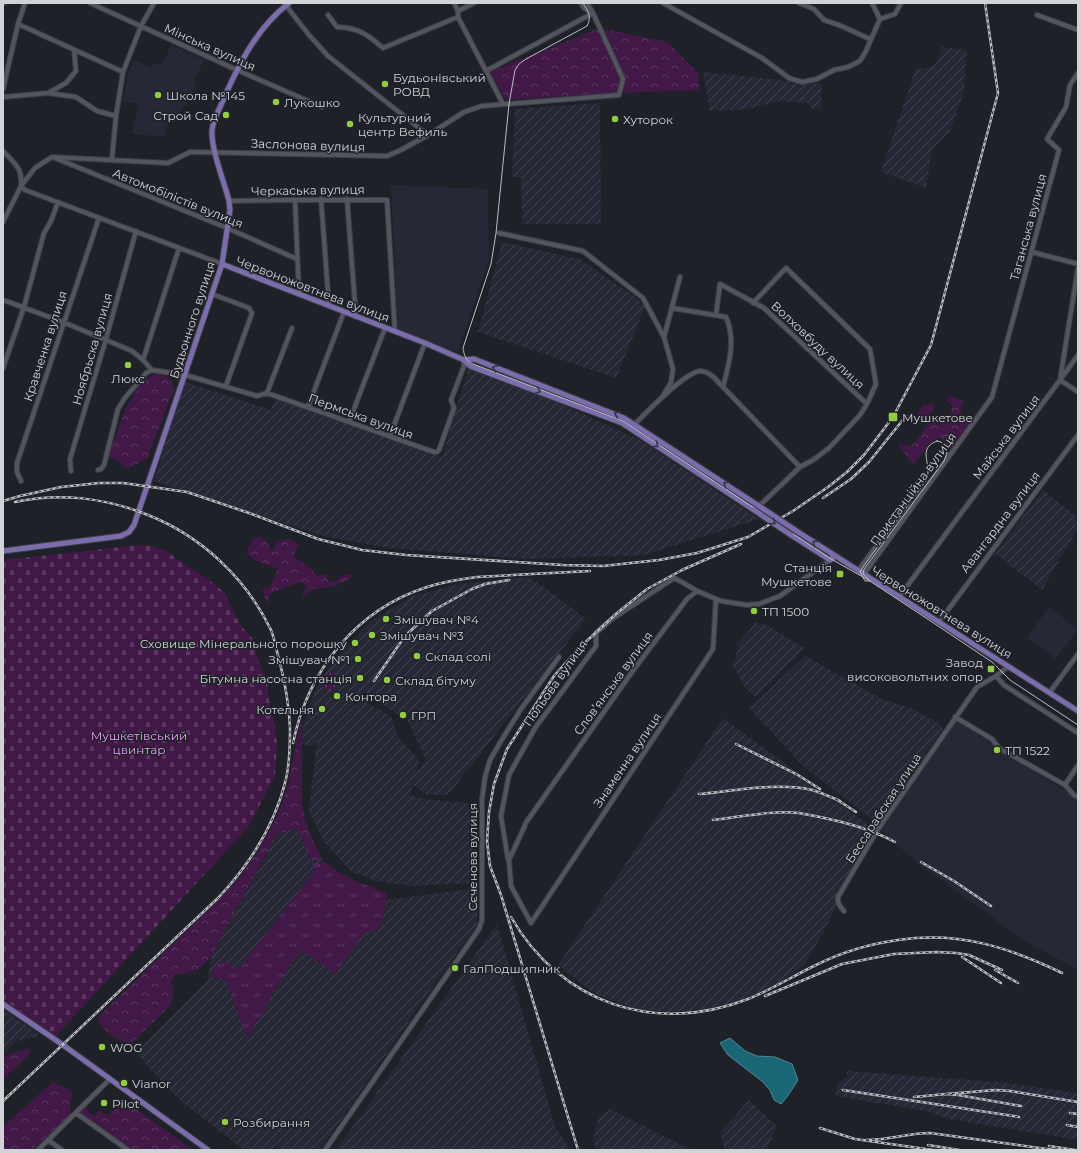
<svg xmlns="http://www.w3.org/2000/svg" width="1081" height="1153" font-family="Montserrat,sans-serif">
	<defs>
		<pattern id="industrial-furrows" width="10" height="10" patternUnits="userSpaceOnUse"><rect width="10" height="10" fill="#262935"/><path d="M-1 1l2-2M0 10L10 0M9 11l2-2" fill="none" stroke="#444752"/></pattern>
		<pattern id="grass-tufts" width="24" height="20" patternUnits="userSpaceOnUse"><rect width="24" height="20" fill="#421847"/><path d="M3 7l-1-3M5 7V3M7 7l1-3M15 17l-1-3M17 17v-4M19 17l1-3" fill="none" stroke="#5c3961"/></pattern>
		<pattern id="forest-crowns" width="20" height="18" patternUnits="userSpaceOnUse"><rect width="20" height="18" fill="#421847"/><path d="M2 6a3 3 0 1 1 6 0M12 15a3 3 0 1 1 6 0" fill="none" stroke="#5c3961"/></pattern>
		<pattern id="cemetery-stones" width="16" height="16" patternUnits="userSpaceOnUse"><rect width="16" height="16" fill="#421847"/><path d="M2 7V4a2 2 0 0 1 4 0v3zM10 15v-3a2 2 0 0 1 4 0v3z" fill="#5c3961"/></pattern>
		<pattern id="park-dots" width="8" height="8" patternUnits="userSpaceOnUse"><rect width="8" height="8" fill="#421847"/><path d="M2 2h.1M6 6h.1" fill="none" stroke="#5c3961" stroke-width="1.8" stroke-linecap="round"/></pattern>
	</defs>
	<rect width="100%" height="100%" fill="#1e2127"/>
	<path fill="#262935" d="M 171,45 L 204,60 L 195,79 L 195,88 L 189,101 L 182,109 L 178,120 L 169,119 L 165,137 L 132,134 L 138,104 L 123,101 L 128,74 L 134,60 L 151,68 L 154,63 L 162,65 Z
		M 391,185 L 488,189 L 489,260 L 458,352 L 398,330 Z
		M 1049,607 L 1078,629 L 1056,659 L 1027,638 Z
		M 955,720 L 1078,799 L 1078,970 L 1025,941 L 915,861 L 880,829 Z"/>
	<path fill="url(#industrial-furrows)" fill-rule="evenodd" d="M 942,47 L 967,50 L 964,92 L 950,131 L 932,149 L 926,188 L 881,172 L 915,70 L 934,66 Z
		M 703,72 L 822,84 L 821,109 L 813,110 L 808,103 L 779,101 L 747,109 L 710,111 Z
		M 600,103 L 601,224 L 522,224 L 521,177 L 512,177 L 515,109 Z
		M 502,242 L 580,259 L 646,305 L 616,378 L 478,332 Z
		M 468,369 L 525,388 L 638,439 L 759,519 L 644,555 L 529,559 L 388,548 L 323,536 L 154,481 L 185,382 L 271,410 L 275,399 L 442,457 Z
		M 1043,490 L 1078,518 L 1078,528 L 1042,590 L 995,554 Z
		M 527,577 L 545,588 L 586,619 L 448,795 L 427,795 L 413,785 L 410,795 L 423,799 L 478,804 L 469,883 L 411,886 L 377,881 L 352,872 L 325,843 L 309,811 L 317,741 L 311,747 L 298,743 L 309,706 L 316,688 L 332,663 L 369,622 L 413,596 L 459,584 ZM 365,692 L 400,716 L 402,713 L 405,715 L 426,760 L 416,773 L 419,760 L 398,737 L 391,716 L 361,700 L 337,720 Z
		M 756,623 L 764,624 L 805,648 L 756,697 L 746,689 L 732,664 L 735,659 L 738,647 L 736,645 Z
		M 805,656 L 882,699 L 911,708 L 940,724 L 943,729 L 877,823 L 803,766 L 749,708 Z
		M 723,718 L 874,829 L 822,935 L 804,965 L 774,987 L 713,1010 L 645,1013 L 593,993 L 558,965 Z
		M 305,821 L 320,857 L 342,879 L 385,900 L 478,888 L 477,925 L 436,982 L 320,1150 L 280,1150 L 275,1146 L 272,1150 L 244,1150 L 183,1103 L 150,1069 L 136,1052 L 207,981 L 212,954 L 280,830 Z
		M 497,924 L 555,1127 L 567,1144 L 569,1150 L 336,1150 Z
		M 3,1010 L 37,1033 L 39,1037 L 29,1038 L 17,1041 L 3,1055 Z
		M 847,1071 L 997,1082 L 1078,1093 L 1078,1140 L 944,1118 L 931,1112 L 836,1096 L 837,1083 L 847,1077 Z
		M 749,1100 L 777,1126 L 767,1150 L 725,1150 L 720,1132 Z
		M 610,1109 L 691,1150 L 596,1150 L 593,1139 L 599,1116 Z"/>
	<path fill="url(#grass-tufts)" d="M 326,862 L 338,872 L 358,882 L 387,893 L 386,904 L 380,928 L 364,933 L 335,974 L 301,950 C 281,978 265,1009 247,1038 L 225,979 L 217,979 L 213,977 C 211,966 216,964 225,961 L 238,970 L 314,872 L 312,863 Z"/>
	<path fill="url(#forest-crowns)" d="M 595,30 L 609,30 L 668,42 L 698,73 L 699,90 L 617,93 L 506,100 L 490,72 Z
		M 159,372 L 171,380 L 174,389 L 147,459 L 126,469 L 117,460 L 108,457 L 126,408 L 143,380 Z
		M 950,395 L 963,401 L 959,419 L 963,423 L 971,423 L 951,450 L 940,437 L 930,443 L 917,461 L 912,463 L 899,446 L 900,443 L 904,446 L 906,444 L 911,447 L 929,423 L 917,414 L 924,404 L 928,406 L 931,403 L 935,405 L 929,416 L 932,420 L 938,418 L 947,422 L 953,406 L 947,400 Z
		M 260,536 L 266,541 L 273,552 L 276,541 L 289,539 L 299,545 L 293,556 L 310,568 L 318,576 L 327,574 L 327,580 L 334,582 L 345,574 L 354,576 L 336,586 L 312,589 L 307,595 L 301,597 L 307,587 L 300,582 L 271,593 L 267,604 L 262,590 L 269,588 L 278,569 L 255,560 L 246,553 L 252,540 Z
		M 302,718 L 302,802 L 305,819 L 311,837 L 321,857 L 320,859 L 315,861 L 311,860 L 297,828 L 277,834 L 212,954 C 202,968 195,974 176,974 L 171,982 L 174,992 L 171,1005 L 131,1044 C 118,1041 102,1031 97,1018 L 219,899 C 251,867 275,830 287,787 C 292,766 296,744 300,723 Z
		M 26,1049 L 30,1050 L 29,1055 L 3,1079 L 3,1058 L 8,1054 Z
		M 53,1082 L 70,1090 L 72,1095 L 70,1105 L 71,1117 L 31,1150 L 3,1150 L 3,1126 Z
		M 126,1102 L 193,1150 L 130,1150 L 80,1114 L 81,1110 L 85,1107 L 93,1116 L 101,1110 L 104,1114 L 106,1113 L 108,1115 Z"/>
	<path fill="url(#cemetery-stones)" d="M 139,545 L 153,546 L 167,552 L 209,580 L 224,592 L 240,625 L 253,639 L 259,663 L 267,682 L 269,701 L 274,721 L 277,744 L 275,775 L 249,826 L 55,1037 L 3,999 L 3,560 Z"/>
	<path fill="url(#park-dots)" d="M 329,671 L 340,678 L 332,692 L 321,686 Z"/>
	<path fill="#196774" stroke="#508792" d="M 730,1038 L 745,1051 L 757,1056 L 775,1057 L 792,1064 L 798,1080 L 787,1097 L 781,1104 L 774,1100 L 770,1090 L 763,1082 L 728,1055 L 720,1043 Z"/>
	<g fill="none" stroke-linecap="round" stroke-linejoin="round">
		<defs>
			<path id="minor" d="M 3,3 L 4,3
				M 90,3 L 237,70 L 322,107
				M 284,3 L 309,35 L 328,56 L 428,135
				M 454,3 L 458,11 L 458,17 L 503,104
				M 581,3 L 584,8 L 591,12
				M 663,3 L 762,58 L 789,78 L 802,82 L 817,79 L 834,70 L 848,67 L 860,61 L 866,51 L 880,19 L 895,14 L 901,3
				M 799,3 L 814,9 L 824,20 L 839,25 L 870,39
				M 872,3 L 880,19
				M 458,11 L 474,3
				M 328,15 L 337,27 C 359,28 367,34 383,48 L 458,17
				M 1037,15 L 1078,30
				M 18,24 L 123,72
				M 486,71 L 593,13
				M 3,89 L 18,24 L 25,3
				M 48,93 L 66,83 L 76,71 L 74,50
				M 3,97 L 48,93 L 76,97 L 97,111 L 116,116
				M 3,151 C 14,163 23,168 21,186
				M 55,158 L 227,228 L 297,259
				M 112,159 L 116,116 L 123,72 L 141,26 L 154,3
				M 21,186 L 25,190 L 222,264
				M 321,199 L 329,306
				M 347,199 L 356,317
				M 295,200 L 299,294
				M 229,201 L 293,200 L 387,200 L 395,332
				M 3,222 L 21,186 L 35,168 L 52,157 L 168,163 L 190,152 L 387,156 L 399,151 L 430,134 L 464,112 L 482,106 L 619,95 L 623,79 L 593,13 L 587,3
				M 499,233 L 583,251 L 643,298 L 664,337 L 673,369 L 671,382 L 663,396
				M 1032,252 L 1078,264
				M 212,294 L 249,308 L 252,313 L 226,386
				M 3,300 L 63,322 L 132,351 L 143,360 L 152,370 L 185,375 L 257,396 L 267,393 L 434,452 L 437,452 L 439,450 L 454,408 L 451,400 L 464,366 L 464,360
				M 753,303 L 786,268 L 870,349 L 876,384 L 867,404 L 860,415 L 829,448 L 813,460 L 800,467 L 758,507
				M 716,315 L 720,284 L 764,308 L 867,404
				M 664,337 L 680,277
				M 1078,355 L 1060,380 L 1078,392
				M 143,360 L 179,248
				M 3,368 L 24,307 L 44,233 L 51,221 L 58,202
				M 723,387 L 800,467
				M 267,393 L 292,328
				M 308,407 L 344,312
				M 349,422 L 385,328
				M 631,428 C 643,416 685,371 701,371 C 711,372 716,380 723,387 C 729,365 736,339 726,317 L 672,308
				M 390,436 L 425,343
				M 98,470 L 101,469 L 104,465 L 118,409 L 124,399 L 146,373 L 152,370
				M 71,471 L 70,459 L 106,339 L 136,231
				M 21,481 L 17,472 L 17,463 L 99,218
				M 858,571 L 918,489
				M 864,574 L 992,397 L 1059,150 L 1047,139 L 1066,107 L 1070,85 L 1078,73
				M 899,597 L 1060,380 L 1078,268
				M 716,599 L 713,649 L 531,923 L 511,886 L 509,860 L 527,821 L 632,672 L 687,599 L 697,591 L 721,601 L 747,605 L 759,604 L 780,596 L 830,560
				M 939,622 L 1078,435
				M 996,676 L 1004,685 L 1078,733
				M 1050,692 L 1078,654
				M 955,717 L 992,739 L 999,748 L 1065,785
				M 1078,765 L 1065,785 L 1074,795 L 1078,797
				M 508,859 L 501,816 L 509,775 L 535,728 L 596,646 L 596,633 L 612,619 L 674,578 L 682,582 L 697,591
				M 844,911 C 840,907 837,903 838,897 L 878,829 L 977,687 L 996,676 L 1009,666
				M 76,1113 L 128,1150
				M 48,1140 L 62,1150
				M 38,1150 L 110,1079
				M 325,1150 L 479,929 L 482,920 L 482,800 L 485,777 L 490,760 L 501,741 L 521,709 L 559,657"/>
			<path id="major" d="M 222,264 L 425,343 L 464,360 L 470,366 L 622,423 L 754,510
				M 464,360 L 474,359 L 624,418 L 759,506
				M 795,530 L 1078,711
				M 791,535 L 830,560 L 835,556
				M 3,551 L 121,536 L 129,532 L 134,525 L 222,264 L 230,210 L 229,201 C 224,181 211,150 212,130 C 213,120 220,108 224,98 C 240,62 257,28 289,3
				M 3,1004 L 63,1045 L 208,1150"/>
		</defs>
		<use href="#minor" stroke="#3c3e44" stroke-width="6"/>
		<use href="#major" stroke="#3c3e44" stroke-width="7"/>
		<use href="#minor" stroke="#52555d" stroke-width="4"/>
		<use href="#major" stroke="#7b6cab" stroke-width="5"/>
		<path stroke="#babcc1" stroke-width="1" d="M 583,3 C 588,11 592,17 587,26 L 526,59 L 519,64 L 515,70 L 509,104 L 496,233 L 491,264 L 463,348 C 464,355 466,361 473,364 L 623,421 L 831,559 L 870,581 L 932,622 L 992,662 L 1010,680 L 1078,725
			M 937,441 L 941,442 L 946,447 L 947,453 L 944,461 L 864,569 L 863,574 L 870,581 L 865,581 L 860,572 L 863,567 L 927,479 C 928,476 928,472 928,469 C 927,457 921,447 937,441 Z"/>
		<defs>
			<path id="rail" d="M 823,498 L 851,479 L 869,462 L 906,416
				M 3,501 L 20,496 L 61,487 L 99,483 L 123,483 L 187,492 L 249,513 L 318,539 L 362,550 L 406,555 L 563,565 L 603,566 L 659,560 L 697,553 L 748,537 L 793,511 L 828,487 L 847,472 L 864,455 L 893,417 L 931,345 L 998,93 L 985,3
				M 374,681 L 405,636 L 432,611 L 472,589 L 485,584 L 509,580
				M 293,743 C 308,671 355,610 427,587 C 443,582 460,579 477,577 L 590,571
				M 736,744 L 798,775 L 820,789
				M 699,794 C 732,791 779,782 812,790 C 822,793 831,797 840,801
				M 836,799 L 856,812
				M 713,820 C 739,817 773,810 799,813 C 832,819 865,826 895,842
				M 921,862 L 954,881 L 991,906
				M 511,917 C 561,1004 655,1035 748,999 C 771,990 793,976 816,965 C 842,952 869,944 898,940 C 959,931 1008,947 1062,973
				M 962,957 L 1001,983
				M 995,970 L 1018,983
				M 765,996 L 842,964 L 894,954 L 937,952 L 956,953 L 969,955 L 1002,970
				M 843,1090 L 1019,1117
				M 946,1094 L 996,1090 L 1010,1091 L 1078,1102
				M 914,1097 L 946,1094 L 958,1095 L 1021,1106
				M 3,1101 L 218,898 C 250,864 275,825 286,779 C 290,762 290,745 290,728 C 289,704 285,682 279,659 C 276,649 275,640 271,630 C 246,578 201,536 148,515 C 106,498 59,492 15,502
				M 1070,1113 L 1078,1114
				M 1067,1125 L 1078,1127
				M 820,1128 L 855,1139 L 933,1150
				M 866,1140 C 888,1140 909,1133 930,1133 L 1054,1150
				M 928,1145 L 959,1150
				M 1049,1146 L 1075,1150
				M 578,1150 L 501,895 L 490,866 L 487,841 L 489,812 L 494,784 L 507,749 L 554,676 L 578,649 L 617,613 L 647,589 L 682,570 L 741,544"/>
		</defs>
		<use href="#rail" stroke="#babcc1" stroke-width="2.5"/>
		<use href="#rail" stroke="#1e2127" stroke-width="1" stroke-dasharray="3" stroke-linecap="butt"/>
		<defs>
			<path id="major-bridge" d="M 759,506 L 795,530
				M 754,510 L 791,535"/>
		</defs>
		<use href="#major-bridge" stroke="#3c3e44" stroke-width="7" stroke-linecap="butt"/>
		<use href="#major-bridge" stroke="#7b6cab" stroke-width="5"/>
	</g>
	<defs><path id="oneway-chevron" d="M-2-3.5L2.5 0L-2 3.5" fill="none" stroke-width="1.6" stroke-linecap="round" stroke-linejoin="round"/></defs>
	<g stroke="#353448">
		<use href="#oneway-chevron" transform="translate(495 368) rotate(-159)"/>
		<use href="#oneway-chevron" transform="translate(538 391) rotate(20)"/>
		<use href="#oneway-chevron" transform="translate(617 414) rotate(-157)"/>
		<use href="#oneway-chevron" transform="translate(656 445) rotate(34)"/>
		<use href="#oneway-chevron" transform="translate(726 484) rotate(-146)"/>
		<use href="#oneway-chevron" transform="translate(773 522) rotate(34)"/>
		<use href="#oneway-chevron" transform="translate(815 543) rotate(-147)"/>
	</g>
	<g fill="#91cd3f" stroke="#1e2127" stroke-width="1.5">
		<circle cx="385" cy="84" r="4"/>
		<circle cx="158" cy="95" r="4"/>
		<circle cx="276" cy="102" r="4"/>
		<circle cx="226" cy="115" r="4"/>
		<circle cx="615" cy="119" r="4"/>
		<circle cx="350" cy="124" r="4"/>
		<circle cx="128" cy="365" r="4"/>
		<rect x="888" y="412" width="10" height="10" rx="2"/>
		<rect x="836" y="570" width="8" height="8" rx="2"/>
		<circle cx="754" cy="611" r="4"/>
		<circle cx="386" cy="619" r="4"/>
		<circle cx="372" cy="635" r="4"/>
		<circle cx="355" cy="643" r="4"/>
		<circle cx="417" cy="656" r="4"/>
		<circle cx="358" cy="659" r="4"/>
		<rect x="987" y="665" width="8" height="8" rx="2"/>
		<circle cx="360" cy="678" r="4"/>
		<circle cx="387" cy="680" r="4"/>
		<circle cx="337" cy="696" r="4"/>
		<circle cx="322" cy="709" r="4"/>
		<circle cx="403" cy="715" r="4"/>
		<circle cx="997" cy="750" r="4"/>
		<circle cx="455" cy="968" r="4"/>
		<circle cx="102" cy="1047" r="4"/>
		<circle cx="124" cy="1083" r="4"/>
		<circle cx="104" cy="1103" r="4"/>
		<circle cx="225" cy="1122" r="4"/>
	</g>
	<g text-anchor="middle" dominant-baseline="central" stroke-width="3" stroke-linejoin="round" paint-order="stroke">
		<g font-size="12" fill="#d1d3d7" stroke="#1e2127">
			<text transform="translate(210 47) rotate(24)">Мінська вулиця</text>
			<text transform="translate(308 145) rotate(2)">Заслонова вулиця</text>
			<text transform="translate(308 190) rotate(-1)">Черкаська вулиця</text>
			<text transform="translate(178 198) rotate(22)">Автомобілістів вулиця</text>
			<text transform="translate(1028 227) rotate(-75)">Таганська вулиця</text>
			<text transform="translate(313 289) rotate(21)">Червоножовтнева вулиця</text>
			<text transform="translate(192 320) rotate(-72)">Будьонного вулиця</text>
			<text transform="translate(818 345) rotate(43)">Волховбуду вулиця</text>
			<text transform="translate(45 346) rotate(-72)">Кравченка вулиця</text>
			<text transform="translate(92 349) rotate(-74)">Ноябрьска вулиця</text>
			<text transform="translate(361 416) rotate(20)">Пермська вулиця</text>
			<text transform="translate(1006 437) rotate(-53)">Майська вулиця</text>
			<text transform="translate(913 489) rotate(-54)">Пристанційна вулиця</text>
			<text transform="translate(1000 522) rotate(-53)">Авангардна вулиця</text>
			<text transform="translate(942 612) rotate(32)">Червоножовтнева вулиця</text>
			<text transform="translate(555 683) rotate(-55)">Польова вулиця</text>
			<text transform="translate(613 683) rotate(-54)">Слов’янська вулиця</text>
			<text transform="translate(627 760) rotate(-56)">Знаменна вулиця</text>
			<text transform="translate(883 808) rotate(-57)">Бессарабская улица</text>
			<text transform="translate(472 857) rotate(-90)">Сєченова вулиця</text>
		</g>
		<g font-size="12" fill="#d1d3d7" stroke="#1e2127" text-anchor="start">
			<text x="393" y="77">Будьонівський<tspan x="393" dy="14">РОВД</tspan></text>
			<text x="166" y="95">Школа №145</text>
			<text x="284" y="102">Лукошко</text>
			<text x="218" y="115" text-anchor="end">Строй Сад</text>
			<text x="358" y="117">Культурний<tspan x="358" dy="14">центр Вефиль</tspan></text>
			<text x="623" y="119">Хуторок</text>
			<text x="128" y="378" text-anchor="middle">Люкс</text>
			<text x="902" y="417">Мушкетове</text>
			<text x="832" y="567" text-anchor="end">Станція<tspan x="832" dy="14">Мушкетове</tspan></text>
			<text x="762" y="611">ТП 1500</text>
			<text x="394" y="619">Змішувач №4</text>
			<text x="380" y="635">Змішувач №3</text>
			<text x="347" y="643" text-anchor="end">Сховище Мінерального порошку</text>
			<text x="425" y="656">Склад солі</text>
			<text x="350" y="659" text-anchor="end">Змішувач №1</text>
			<text x="983" y="662" text-anchor="end">Завод<tspan x="983" dy="14">високовольтних опор</tspan></text>
			<text x="352" y="678" text-anchor="end">Бітумна насосна станція</text>
			<text x="395" y="680">Склад бітуму</text>
			<text x="345" y="696">Контора</text>
			<text x="314" y="709" text-anchor="end">Котельня</text>
			<text x="411" y="715">ГРП</text>
			<text x="1005" y="750">ТП 1522</text>
			<text x="463" y="968">ГалПодшипник</text>
			<text x="110" y="1047">WOG</text>
			<text x="132" y="1083">Vianor</text>
			<text x="112" y="1103">Pilot</text>
			<text x="233" y="1122">Розбирання</text>
		</g>
		<g font-size="12" fill="#ef9cfa" stroke="#1e2127">
			<text x="139" y="735">Мушкетівський<tspan x="139" dy="14">цвинтар</tspan></text>
		</g>
	</g>
	<rect width="1081" height="1153" fill="none" stroke="#d1d3d7" stroke-width="8"/>
</svg>
